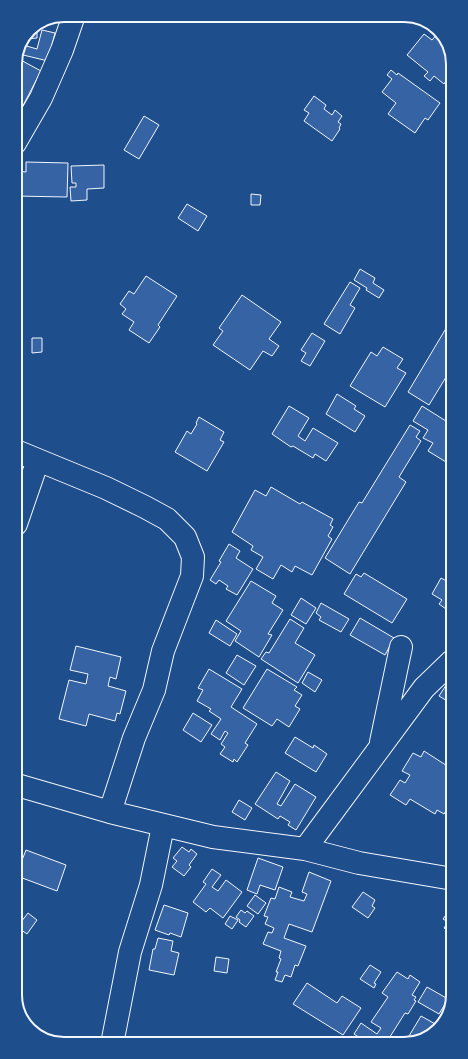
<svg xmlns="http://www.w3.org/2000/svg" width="468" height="1059" font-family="'IBM Plex Sans',sans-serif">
	<rect width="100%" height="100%" fill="#1f4e8c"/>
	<path fill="#3563a3" stroke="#f2f6ff" d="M 37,26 L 37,38 L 25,39 L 30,29 Z
		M 42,30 L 55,33 L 48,61 L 19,54 L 23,45 L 37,49 Z
		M 439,32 L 450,48 L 450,75 L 444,84 L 434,76 L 430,81 L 424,76 L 428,72 L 407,55 L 424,34 L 432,40 Z
		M 17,58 L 41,71 L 15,121 L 15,61 Z
		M 391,70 L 397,75 L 398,73 L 440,103 L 428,120 L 425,118 L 415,133 L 388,114 L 396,103 L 382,92 L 392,79 L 387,75 Z
		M 314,96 L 326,105 L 324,109 L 332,115 L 335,110 L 342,116 L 338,122 L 341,124 L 339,128 L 340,129 L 332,141 L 304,121 L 309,113 L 304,110 Z
		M 144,116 L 159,125 L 139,159 L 124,150 Z
		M 26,162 L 68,163 L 67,197 L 15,196 L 16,171 L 26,172 Z
		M 104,165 L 104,188 L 87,189 L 87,200 L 71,201 L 70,187 L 76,187 L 76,183 L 72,183 L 71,166 Z
		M 251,194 L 261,195 L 260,205 L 251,205 Z
		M 187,204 L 207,216 L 198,231 L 178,218 Z
		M 360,269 L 375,278 L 373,283 L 384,290 L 379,298 L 366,290 L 367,288 L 354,280 Z
		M 146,276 L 177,296 L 158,325 L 160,327 L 149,343 L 129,330 L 134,322 L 122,314 L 126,309 L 120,304 L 129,291 L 134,294 Z
		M 350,282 L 360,288 L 350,305 L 355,308 L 340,334 L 324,324 Z
		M 242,295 L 281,322 L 269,339 L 279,346 L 272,356 L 263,351 L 250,370 L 213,345 L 223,331 L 219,328 Z
		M 451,320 L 451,369 L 429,405 L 408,392 Z
		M 312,333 L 325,341 L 310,366 L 301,361 L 306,353 L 301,350 Z
		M 32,338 L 42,338 L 42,352 L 32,353 Z
		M 383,347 L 403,359 L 397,368 L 406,373 L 385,407 L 350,386 L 371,352 L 377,356 Z
		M 337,394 L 356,406 L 354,409 L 365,416 L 355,432 L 326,414 Z
		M 289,406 L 309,418 L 298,436 L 305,441 L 313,428 L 338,443 L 326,461 L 315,454 L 313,458 L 293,446 L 291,447 L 272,434 Z
		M 422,406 L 446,421 L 451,413 L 451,465 L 428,451 L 433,443 L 423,438 L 428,430 L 413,421 Z
		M 199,417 L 224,432 L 220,440 L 224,442 L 207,471 L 175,452 L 187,431 L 191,434 L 197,424 L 196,423 Z
		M 410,425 L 420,431 L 416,437 L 421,441 L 399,477 L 406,482 L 350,574 L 325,558 L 359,502 L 362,503 Z
		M 271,487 L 300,504 L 302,502 L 333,519 L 330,525 L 333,527 L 328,536 L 332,539 L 312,575 L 295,566 L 292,572 L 281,565 L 273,579 L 256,569 L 263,557 L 251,550 L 253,546 L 232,532 L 255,490 L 266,496 Z
		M 229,544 L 240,551 L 236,558 L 253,569 L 237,595 L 226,589 L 228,586 L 219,580 L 216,584 L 210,580 L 221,562 L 219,561 Z
		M 364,573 L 407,599 L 392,623 L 344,594 L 356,574 L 361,577 Z
		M 441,578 L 452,584 L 452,607 L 448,605 L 446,609 L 439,604 L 442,600 L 432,594 Z
		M 251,581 L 276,596 L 272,603 L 283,610 L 268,634 L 272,635 L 259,657 L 235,641 L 241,631 L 226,621 Z
		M 301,598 L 316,608 L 306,624 L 291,615 Z
		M 321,603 L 349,619 L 341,632 L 319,620 L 321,617 L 316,613 Z
		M 360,618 L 394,638 L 385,655 L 350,635 Z
		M 290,619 L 304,628 L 295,643 L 315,655 L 298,683 L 261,659 L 266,652 L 269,653 Z
		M 216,620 L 237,634 L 230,646 L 209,633 Z
		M 76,646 L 121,657 L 116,679 L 110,677 L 108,686 L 126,691 L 120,714 L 117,713 L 115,721 L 89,714 L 86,726 L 59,719 L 69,680 L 86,684 L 88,674 L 70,670 Z
		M 237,655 L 256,666 L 244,685 L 226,673 Z
		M 209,669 L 242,689 L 231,707 L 257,724 L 245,743 L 248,745 L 237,762 L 234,759 L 233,762 L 220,754 L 225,747 L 221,744 L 228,733 L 225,731 L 220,740 L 211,734 L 221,719 L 209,711 L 211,709 L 197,701 L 203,690 L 198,688 Z
		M 267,669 L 297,687 L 294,690 L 302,695 L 295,706 L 300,709 L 289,727 L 277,719 L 272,726 L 243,708 Z
		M 308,672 L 322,680 L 315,692 L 302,683 Z
		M 452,676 L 452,704 L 439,696 Z
		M 193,713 L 212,725 L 201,742 L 183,730 Z
		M 295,737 L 313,748 L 314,745 L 327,754 L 316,772 L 285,753 Z
		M 424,751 L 452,769 L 452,800 L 444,814 L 437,810 L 435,814 L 410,799 L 406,805 L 390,795 L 400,780 L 405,783 L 410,775 L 402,771 L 413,753 L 421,757 Z
		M 276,772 L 290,781 L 277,804 L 281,806 L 295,784 L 316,797 L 296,830 L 288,825 L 290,822 L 280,816 L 278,819 L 255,804 Z
		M 239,800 L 252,808 L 245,820 L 232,812 Z
		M 17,830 L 22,831 L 18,847 L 17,847 Z
		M 182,847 L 189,852 L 191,849 L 197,854 L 189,865 L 191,867 L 184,876 L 172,867 L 177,861 L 173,858 Z
		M 26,850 L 66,865 L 57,891 L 17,876 L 17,873 Z
		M 258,858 L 283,867 L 275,890 L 260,885 L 257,894 L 247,890 Z
		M 212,869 L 221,875 L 212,887 L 218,891 L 226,880 L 242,892 L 223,918 L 210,908 L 206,912 L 193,902 L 206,884 L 203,882 Z
		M 309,872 L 331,881 L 312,932 L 289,924 L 284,938 L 306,946 L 298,966 L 295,965 L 291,977 L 285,975 L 282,982 L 275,980 L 278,972 L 276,972 L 281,959 L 279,958 L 281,951 L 263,944 L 268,932 L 272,933 L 274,928 L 265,924 L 268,917 L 264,916 L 271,898 L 275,899 L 279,887 L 292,892 L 290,897 L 304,901 L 307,894 L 302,892 Z
		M 363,892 L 375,900 L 372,906 L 375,908 L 368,918 L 352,907 Z
		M 255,895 L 266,903 L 258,914 L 247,906 Z
		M 164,905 L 188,913 L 181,937 L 170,933 L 169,935 L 155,930 Z
		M 453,905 L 453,934 L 444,928 L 448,922 L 443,919 Z
		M 241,910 L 245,913 L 247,911 L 254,916 L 246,927 L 239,922 L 240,920 L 236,917 Z
		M 28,913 L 37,920 L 27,934 L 17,927 Z
		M 230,916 L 238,920 L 232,929 L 225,924 Z
		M 158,938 L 173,941 L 171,951 L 179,953 L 174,975 L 149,970 L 153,949 L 155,949 Z
		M 453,938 L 453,953 L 446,948 Z
		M 216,957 L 229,959 L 227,973 L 214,971 Z
		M 370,965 L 381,972 L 374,983 L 376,984 L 374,988 L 360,979 Z
		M 397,972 L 408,979 L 410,975 L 420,982 L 412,995 L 416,997 L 414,1000 L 416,1001 L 408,1014 L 405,1013 L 388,1040 L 389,1042 L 366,1042 L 354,1034 L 361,1023 L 377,1034 L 381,1028 L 371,1022 L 388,997 L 382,993 Z
		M 307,983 L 337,1003 L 342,996 L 361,1008 L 343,1035 L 293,1004 Z
		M 427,987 L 448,999 L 439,1014 L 418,1002 Z
		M 445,1013 L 446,1014 L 443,1024 L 420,1041 L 406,1041 L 421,1016 L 437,1025 Z"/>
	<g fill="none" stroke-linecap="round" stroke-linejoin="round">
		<defs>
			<path id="minor" d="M 15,143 L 41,98 L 62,50 L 74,15
				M 16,451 L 106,488 L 145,507 L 167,519 L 185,537 L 193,557 L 192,576 L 163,651 L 154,690 L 134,738 L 110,812
				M 16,524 L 38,460
				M 381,742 L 401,647
				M 17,785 L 110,812 L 213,837 L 305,849 L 359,863 L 453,879
				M 305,849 L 424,688 L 452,661
				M 112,1044 L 130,952 L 151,885 L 163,826"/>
		</defs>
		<use href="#minor" stroke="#f2f6ff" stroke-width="24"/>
		<use href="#minor" stroke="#1f4e8c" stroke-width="22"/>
	</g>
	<path d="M0 0H468V1059H0ZM64 22H404A42 42 0 0 1 446 64V995A42 42 0 0 1 404 1037H64A42 42 0 0 1 22 995V64A42 42 0 0 1 64 22Z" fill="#1f4e8c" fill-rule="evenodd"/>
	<path fill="none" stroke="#f2f6ff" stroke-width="2" d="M64 22H404A42 42 0 0 1 446 64V995A42 42 0 0 1 404 1037H64A42 42 0 0 1 22 995V64A42 42 0 0 1 64 22Z"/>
</svg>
